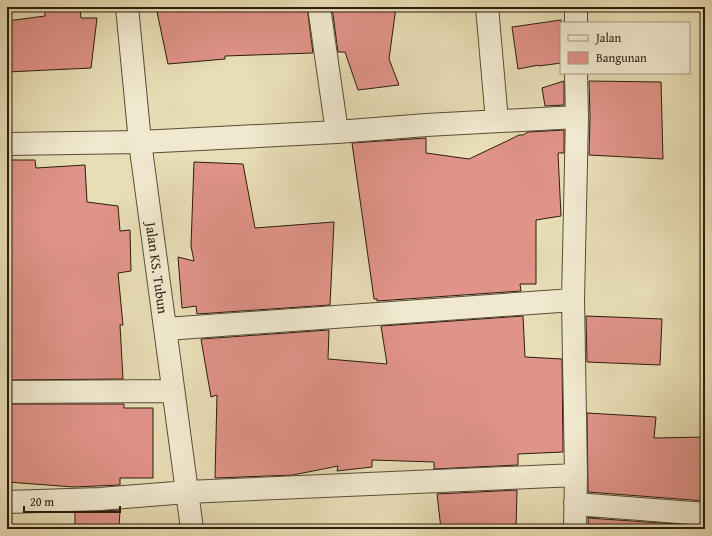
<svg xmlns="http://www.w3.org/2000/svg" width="712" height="536" font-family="'Gentium Book Plus',serif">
	<rect width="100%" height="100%" fill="#e8ddb5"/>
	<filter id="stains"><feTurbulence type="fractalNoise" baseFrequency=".005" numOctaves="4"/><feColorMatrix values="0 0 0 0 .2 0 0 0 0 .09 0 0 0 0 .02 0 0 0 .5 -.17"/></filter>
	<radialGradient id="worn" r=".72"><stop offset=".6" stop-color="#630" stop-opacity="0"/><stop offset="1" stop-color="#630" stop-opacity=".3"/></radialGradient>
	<path fill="#e09388" stroke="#2b1d0f" d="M 45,7 L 80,7 L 81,18 L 97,18 L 91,68 L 7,72 L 7,21 L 45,16 Z
		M 156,7 L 307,7 L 313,53 L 225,56 L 225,59 L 168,64 Z
		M 332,7 L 396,7 L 389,59 L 399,85 L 358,90 L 345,52 L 338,52 Z
		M 561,20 L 561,63 L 539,66 L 539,65 L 518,69 L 512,27 Z
		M 564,81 L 564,105 L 545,106 L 542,88 Z
		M 589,81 L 661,82 L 663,159 L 589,155 L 590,117 Z
		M 564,130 L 564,153 L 558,153 L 561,216 L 536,220 L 536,284 L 520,284 L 521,291 L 377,301 L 377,299 L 374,299 L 352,143 L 426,138 L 426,153 L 469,159 L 507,141 L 519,135 L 523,135 L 528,132 Z
		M 7,160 L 35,160 L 36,168 L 85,165 L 87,202 L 118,206 L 120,231 L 130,230 L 131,271 L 118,273 L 123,325 L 120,325 L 123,379 L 7,380 L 7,259 L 11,211 L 7,211 Z
		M 194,162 L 243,164 L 255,228 L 334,222 L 330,305 L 197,314 L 196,306 L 182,308 L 178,257 L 194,261 L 191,246 Z
		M 523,316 L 525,357 L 562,359 L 563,452 L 518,454 L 518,465 L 434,469 L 434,462 L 372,460 L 372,467 L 337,471 L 338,466 L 293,475 L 215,478 L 217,395 L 211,397 L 201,339 L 329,330 L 328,359 L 387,364 L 381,326 Z
		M 586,316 L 662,319 L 660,365 L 587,362 Z
		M 7,404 L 124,404 L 124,408 L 153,408 L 153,478 L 120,478 L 120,485 L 74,487 L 7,482 Z
		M 587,413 L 656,417 L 654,438 L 705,437 L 705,501 L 588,492 Z
		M 517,490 L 516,529 L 441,529 L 437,494 Z
		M 120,510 L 119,529 L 75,529 L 75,512 Z
		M 588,518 L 705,526 L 705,529 L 589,529 Z"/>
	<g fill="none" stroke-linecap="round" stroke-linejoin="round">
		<defs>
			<path id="minor" d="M 127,7 L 140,142 L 192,529
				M 319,7 L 337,132
				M 487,7 L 497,121
				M 576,7 L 576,23
				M 7,144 L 140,142 L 337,132 L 426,125 L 577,117
				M 573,300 L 577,117 L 576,73
				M 166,329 L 573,300 L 576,475 L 575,529
				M 7,392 L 173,391
				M 7,502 L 100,499 L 187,492 L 576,475
				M 575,504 L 705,514"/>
		</defs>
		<use href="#minor" stroke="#5a4d38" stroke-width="24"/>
		<use href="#minor" stroke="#f0e9cf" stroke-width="22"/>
	</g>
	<g text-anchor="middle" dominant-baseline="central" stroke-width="3.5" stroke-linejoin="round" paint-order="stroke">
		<g font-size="14" fill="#2b1d0f" stroke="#f0e9cf">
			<text transform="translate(157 268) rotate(82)">Jalan KS. Tubun</text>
		</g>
	</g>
	<rect width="712" height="536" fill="none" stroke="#e8ddb5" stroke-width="24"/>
	<rect x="8" y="8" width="696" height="520" fill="none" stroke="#2b1d0f" stroke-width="2"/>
	<rect x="12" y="12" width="688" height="512" fill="none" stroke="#2b1d0f"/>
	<rect x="560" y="22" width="130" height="52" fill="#f0e9cf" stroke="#a19782"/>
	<rect x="568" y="35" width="20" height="6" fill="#f0e9cf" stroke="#a19782"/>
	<text x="596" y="42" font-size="12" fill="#2b1d0f">Jalan</text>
	<rect x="568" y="52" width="20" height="12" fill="#e09388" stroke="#a19782"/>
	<text x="596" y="62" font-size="12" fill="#2b1d0f">Bangunan</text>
	<path d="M24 506v6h96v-6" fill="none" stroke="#2b1d0f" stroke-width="2"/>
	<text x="30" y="506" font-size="12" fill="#2b1d0f" stroke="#f0e9cf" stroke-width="3" paint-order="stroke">20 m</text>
	<rect width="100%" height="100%" filter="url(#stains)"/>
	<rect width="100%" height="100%" fill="url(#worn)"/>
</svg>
